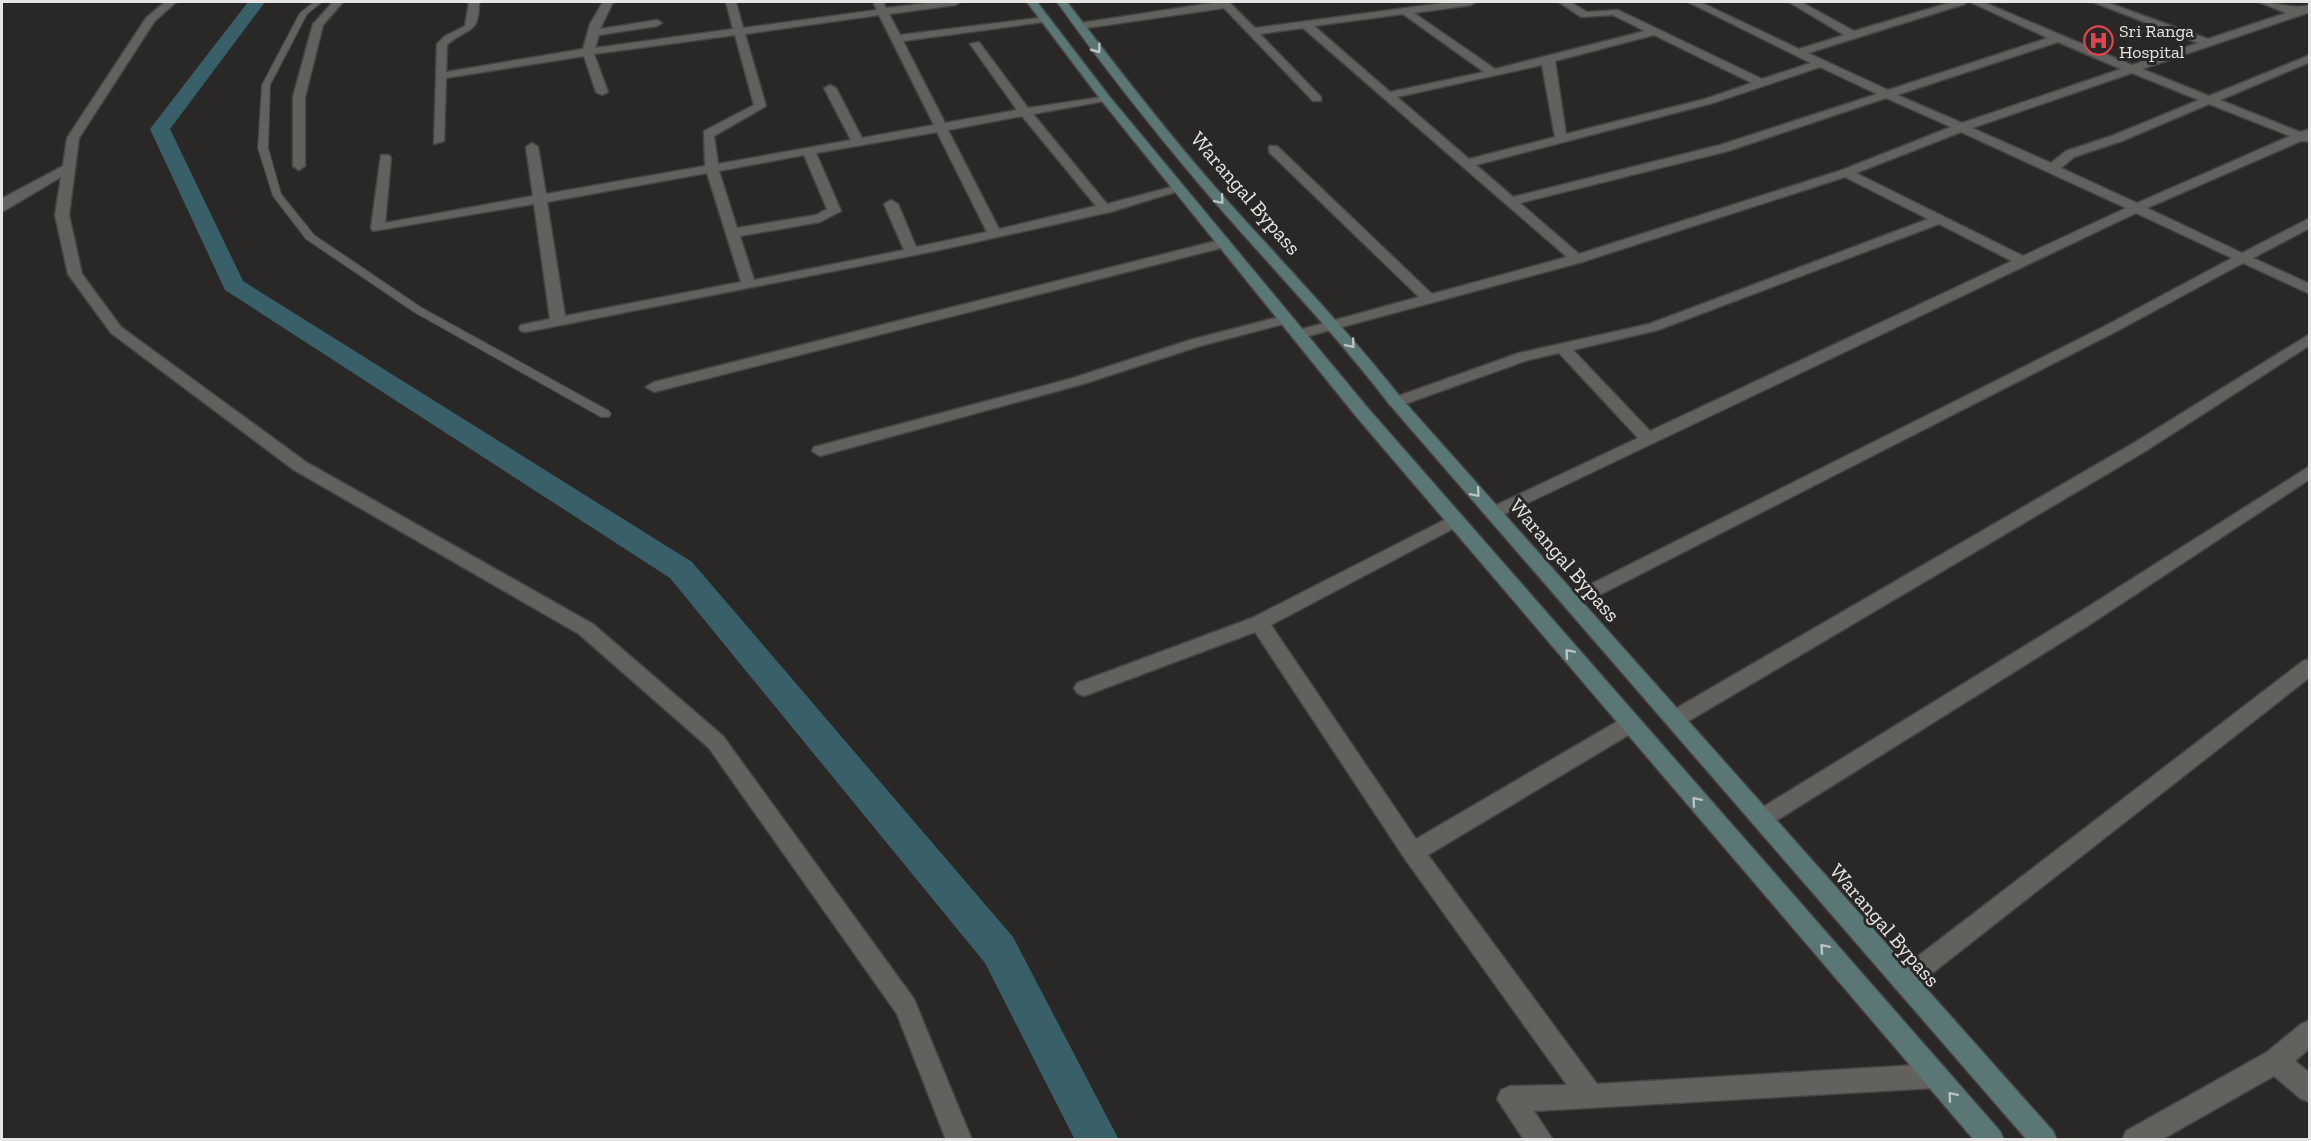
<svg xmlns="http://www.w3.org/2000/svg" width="2311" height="1141" font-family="'Zilla Slab',serif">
	<rect width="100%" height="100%" fill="#2a2827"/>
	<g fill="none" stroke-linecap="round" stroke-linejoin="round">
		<path fill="#396068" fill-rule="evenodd" d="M 248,2 L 265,2 L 170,129 L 243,281 L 692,562 L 1013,937 L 1119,1140 L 1075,1140 L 985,963 L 670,578 L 225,290 L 150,129 Z"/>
		<defs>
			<path id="lane" d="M 314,2 L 322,2 L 307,14 L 270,85 L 268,148 L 281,194 L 314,235 L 422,308 L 609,411 L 611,414 L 609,417 L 601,417 L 414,312 L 306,239 L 273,196 L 258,148 L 262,85 L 300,13 Z"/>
			<path id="street" d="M 165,2 L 176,2 L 154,22 L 79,138 L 69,215 L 82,274 L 121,327 L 306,462 L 593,624 L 723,736 L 914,999 L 972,1140 L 946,1140 L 897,1014 L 709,748 L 579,634 L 294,470 L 111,333 L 68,274 L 55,215 L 61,177 L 2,212 L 3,198 L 63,166 L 67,138 L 146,18 Z
				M 333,2 L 343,2 L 323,25 L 305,97 L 305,166 L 299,170 L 293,166 L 293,97 L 313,24 Z
				M 469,2 L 479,2 C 479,36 468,26 447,45 L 446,72 L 583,49 L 590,24 L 603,2 L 613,2 L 600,29 L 657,20 L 662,23 L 657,26 L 599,35 L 595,48 L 733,29 L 726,2 L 736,2 L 743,28 L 877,10 L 874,4 L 877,2 L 883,2 L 886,8 L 936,2 L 960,2 L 955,5 L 889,14 L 900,35 L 1047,17 L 1048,19 L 1043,22 L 903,41 L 945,123 L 1017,110 L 970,44 L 979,42 L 1028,108 L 1109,96 L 1109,100 L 1105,101 L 1033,114 L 1107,204 L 1179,185 L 1185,189 L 1110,212 L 935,251 L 526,332 L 521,331 L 519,328 L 521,325 L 550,319 L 534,204 L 373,231 L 371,228 L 381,155 L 389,155 L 391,158 L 385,223 L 533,196 L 526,147 L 532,143 L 538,147 L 546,194 L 705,166 L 704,131 L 754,105 L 735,35 L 594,54 L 608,92 L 602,95 L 596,92 L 584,56 L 446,78 L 444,141 L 434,144 L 437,44 L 445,36 L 465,26 ZM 879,15 L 934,125 L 862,138 L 836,88 L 830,85 L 824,88 L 851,140 L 718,164 L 714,136 L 766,106 L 745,34 ZM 1022,116 L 1096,206 L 999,229 L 948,130 ZM 937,132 L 987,232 L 916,247 L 898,204 L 891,200 L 884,204 L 904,250 L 754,280 L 740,236 L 820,222 L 841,211 L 816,153 ZM 804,155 L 827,209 L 816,215 L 737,228 L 719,171 ZM 707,173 L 741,282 L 565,316 L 547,202 Z
				M 1219,2 L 1229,2 L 1255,28 L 1451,2 L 1476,2 L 1471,5 L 1414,13 L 1495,69 L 1645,31 L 1613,15 L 1581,17 L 1559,2 L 1570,2 L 1587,12 L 1618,10 L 1762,79 L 1811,63 L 1688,2 L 1700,2 L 1799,49 L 1844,35 L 1789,2 L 1801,2 L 1854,31 L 1952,2 L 1966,2 L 1965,4 L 1808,53 L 1888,90 L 2048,38 L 1970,2 L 1983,2 L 2132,65 L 2198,43 L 2093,2 L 2106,2 L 2208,39 L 2286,13 L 2259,2 C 2278,2 2292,10 2310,5 L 2310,12 L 2142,69 L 2209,96 L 2310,55 L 2310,62 L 2220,100 L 2300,132 L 2310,129 L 2309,141 L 2301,141 L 2147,208 L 2242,253 L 2310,218 L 2310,228 L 2253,258 L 2310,284 L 2310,294 L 2243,263 L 2117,331 L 1572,609 L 1565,607 L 1563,602 L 1565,597 L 2107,325 L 2232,258 L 2136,213 L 1494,519 L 1485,513 L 1488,509 L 1638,438 L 1559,353 L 1528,360 L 1402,405 L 1390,405 L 1388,402 L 1390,399 L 1519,353 L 1649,324 L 1928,219 L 1845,177 L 1582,262 L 1305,337 L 1295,337 L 1293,334 L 1295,331 L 1419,297 L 1269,152 L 1269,146 L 1277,146 L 1432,294 L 1567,257 L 1303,28 L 1260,34 L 1321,97 L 1321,101 L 1313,101 L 1224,8 L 1080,29 L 1075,26 L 1080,23 ZM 1403,14 L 1484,72 L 1390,92 L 1314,26 ZM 1654,35 L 1752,83 L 1705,99 L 1566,134 L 1555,61 ZM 2058,42 L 2121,69 L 1962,123 L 1897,95 ZM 1542,65 L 1555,137 L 1469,159 L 1397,97 ZM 1820,67 L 1877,94 L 1720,145 L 1513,197 L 1476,165 L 1713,103 ZM 2132,73 L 2199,100 L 2114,135 L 2066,151 L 2051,163 L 1972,128 ZM 1886,98 L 1951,127 L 1842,170 L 1579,254 L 1520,203 L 1728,151 ZM 2209,104 L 2290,136 L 2137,203 L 2061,168 L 2074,157 L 2122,141 ZM 1961,132 L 2126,208 L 2023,256 L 1856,173 ZM 1939,224 L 2012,261 L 1650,431 L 1573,350 L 1658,330 Z
				M 1224,239 L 1229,240 L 1229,246 L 654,392 L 646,387 L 654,382 Z
				M 1286,315 L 1293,319 L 1291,322 L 1200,346 L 1083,384 L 820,456 L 812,451 L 814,447 L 1073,378 L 1190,340 Z
				M 2310,334 L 2310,345 L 2144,452 L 1682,725 L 1675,727 L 1668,725 L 1665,719 L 1668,713 L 2132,444 Z
				M 2310,466 L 2310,479 L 2089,625 L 1771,824 L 1763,827 L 1755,824 L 1752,818 L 1755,812 L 2075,615 Z
				M 1456,514 L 1462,516 L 1465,520 L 1462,524 L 1271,625 L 1416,839 L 1623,718 L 1630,716 L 1637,718 L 1640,724 L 1637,730 L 1428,855 L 1597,1084 L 1935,1064 L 1944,1067 L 1947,1076 L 1944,1085 L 1935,1088 L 1534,1111 L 1553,1140 L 1524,1140 L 1497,1099 L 1501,1090 L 1510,1086 L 1567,1085 L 1405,859 L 1255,632 L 1084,696 L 1077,693 L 1074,688 L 1077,683 L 1252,618 Z
				M 2310,659 L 2310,677 L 1912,989 L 1904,992 L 1896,989 L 1892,981 L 1896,973 L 2303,661 Z
				M 2310,1020 L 2310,1048 L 2295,1061 L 2310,1073 L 2310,1102 L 2301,1099 L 2274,1076 L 2161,1140 L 2122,1140 L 2126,1131 L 2267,1052 L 2301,1024 Z"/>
			<path id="secondary" d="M 1027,2 L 1037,2 L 1109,96 L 1367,407 L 2000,1131 L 2004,1140 L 1974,1140 L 1355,415 L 1101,100 Z
				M 1057,2 L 1067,2 C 1113,62 1159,122 1209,180 C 1273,253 1341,322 1402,399 L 2053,1131 L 2057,1140 L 2027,1140 L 1390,405 C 1331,328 1263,259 1200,185 C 1150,126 1102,65 1057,2 Z"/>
		</defs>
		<use href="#lane" stroke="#464443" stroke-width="2"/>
		<use href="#street" stroke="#464443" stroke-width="3"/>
		<use href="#secondary" stroke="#464443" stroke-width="3"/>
		<use href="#lane" fill="#62615e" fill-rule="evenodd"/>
		<use href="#street" fill="#62615e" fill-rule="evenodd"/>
		<use href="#secondary" fill="#5a7775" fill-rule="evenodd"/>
	</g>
	<defs><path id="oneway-chevron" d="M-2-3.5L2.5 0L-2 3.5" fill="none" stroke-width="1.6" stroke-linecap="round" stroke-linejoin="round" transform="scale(1.5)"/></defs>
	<g stroke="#bcc4c3">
		<use href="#oneway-chevron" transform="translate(1097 49) rotate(53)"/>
		<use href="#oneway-chevron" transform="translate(1220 200) rotate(49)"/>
		<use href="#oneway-chevron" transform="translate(1351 344) rotate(50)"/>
		<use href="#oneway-chevron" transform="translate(1476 493) rotate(49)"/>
		<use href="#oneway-chevron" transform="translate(1569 653) rotate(-131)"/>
		<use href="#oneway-chevron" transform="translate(1696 801) rotate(-131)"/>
		<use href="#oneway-chevron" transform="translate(1824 948) rotate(-131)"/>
		<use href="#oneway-chevron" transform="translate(1952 1096) rotate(-131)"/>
	</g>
	<defs>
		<symbol id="hospital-ring" viewBox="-11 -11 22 22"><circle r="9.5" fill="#2a2827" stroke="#e0444e" stroke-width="1.5"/><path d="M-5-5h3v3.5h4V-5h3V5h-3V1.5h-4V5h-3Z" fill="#e0444e"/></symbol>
	</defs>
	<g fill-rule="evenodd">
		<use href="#hospital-ring" x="2082" y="24" width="33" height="33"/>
	</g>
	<g text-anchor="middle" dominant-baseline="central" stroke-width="6" stroke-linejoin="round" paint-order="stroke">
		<g font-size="18" fill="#e6e5e4" stroke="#2a2827" text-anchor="start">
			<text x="2119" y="31">Sri Ranga<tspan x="2119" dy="21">Hospital</tspan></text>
		</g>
		<g font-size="21" fill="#e6e5e4" stroke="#2a2827">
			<text transform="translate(1246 193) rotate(49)">Warangal Bypass</text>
			<text transform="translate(1565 560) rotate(49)">Warangal Bypass</text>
			<text transform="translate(1885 925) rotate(49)">Warangal Bypass</text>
		</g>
	</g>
	<rect width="2311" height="1141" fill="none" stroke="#e6e5e4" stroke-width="6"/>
</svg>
